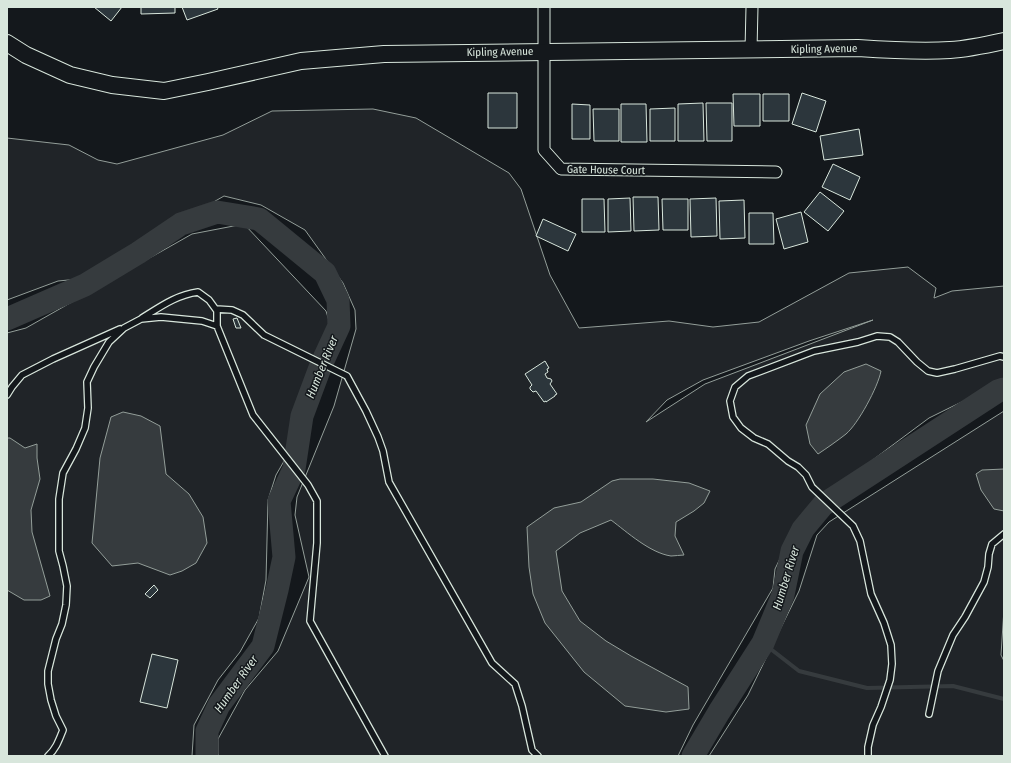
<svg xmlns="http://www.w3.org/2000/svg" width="1011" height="763" font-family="'Fira Sans Condensed',sans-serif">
	<rect width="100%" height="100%" fill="#14181c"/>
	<path fill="#202428" stroke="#939e99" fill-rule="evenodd" d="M 373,109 L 416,118 L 509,173 L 521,189 L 550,275 L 579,328 L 669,321 L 713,327 L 759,322 L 849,273 L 908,267 L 936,288 L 934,298 L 952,291 L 1004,286 L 1004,381 L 929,418 L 831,491 L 794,529 L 775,569 L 773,588 L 693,725 L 678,756 L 219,756 L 218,754 L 218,739 L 245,690 L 278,651 L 309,577 L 295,515 L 297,497 L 334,406 L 356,329 L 355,310 L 343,283 L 305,230 L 261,205 L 224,196 L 79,279 L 58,281 L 7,300 L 7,138 L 69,145 L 98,160 L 117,164 L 223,135 L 272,111 ZM 873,320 L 705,384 L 646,422 L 667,400 L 703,380 L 809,341 Z
		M 244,224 L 326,311 L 334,337 L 295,442 L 276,475 L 268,500 L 266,580 L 259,618 L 240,652 L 218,680 L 194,725 L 192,756 L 7,756 L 7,333 L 26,328 L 192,234 Z
		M 1004,411 L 1004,609 L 1001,655 L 1004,661 L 1004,756 L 709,756 L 748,695 L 799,591 L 817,535 L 829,522 Z"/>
	<path fill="#363b3e" stroke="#939e99" d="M 866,364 L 881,371 C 878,387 858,424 846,434 C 837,441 827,448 818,454 L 810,444 L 806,425 L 820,394 L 844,372 Z
		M 123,412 L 141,416 L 160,426 L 166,474 L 189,494 L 203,517 L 207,543 L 196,563 L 182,571 L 170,575 L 138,563 L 112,566 L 92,543 L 100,458 L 111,417 Z
		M 7,438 L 10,438 L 25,448 L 37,444 L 37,458 L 40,479 L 31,510 L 32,532 L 50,596 L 41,600 L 24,600 L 7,590 Z
		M 1004,469 L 1004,511 L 994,509 L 981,490 L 976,474 L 982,470 Z
		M 620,479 L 653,479 L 689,483 L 710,491 L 704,503 L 694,511 L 676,522 L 675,536 L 684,555 C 680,555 675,556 671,556 C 650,553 627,532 611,520 L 580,533 L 556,551 L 562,591 L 580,621 L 606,641 L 631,656 L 688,687 L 689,709 L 666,712 L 625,706 L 584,672 L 545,623 L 533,594 L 529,567 L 527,527 L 554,508 L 581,502 L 612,481 Z"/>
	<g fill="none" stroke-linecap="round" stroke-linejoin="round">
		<path stroke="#363b3e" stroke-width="4" d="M 763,643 L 799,671 L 867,688 L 953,686 L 1004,699"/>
		<path stroke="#363b3e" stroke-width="23" d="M 7,319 L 85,285 L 138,253 L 181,224 L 217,212 L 259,219 L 325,273 L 338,300 L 339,326 L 321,365 L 302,416 L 294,469 L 279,501 L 284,557 L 277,590 L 263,646 L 219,705 L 207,731 L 207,756
			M 693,756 L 719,712 L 763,643 L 783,595 L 792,551 L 803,529 L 823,505 L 998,391 L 1004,389"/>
	</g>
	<path fill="#2c363c" stroke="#d8e6dc" d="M 94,7 L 122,7 L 111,21 Z
		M 141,7 L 175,7 L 175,13 L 141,14 Z
		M 182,7 L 217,7 L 218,9 L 187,20 Z
		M 488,93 L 517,93 L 517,128 L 488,128 Z
		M 802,93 L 826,101 L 816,132 L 792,124 Z
		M 733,94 L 760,94 L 760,126 L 734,126 Z
		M 763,94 L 789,94 L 789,121 L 763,121 Z
		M 703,103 L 704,141 L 678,141 L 678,104 Z
		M 706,103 L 732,103 L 732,141 L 707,141 Z
		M 572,104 L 590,105 L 590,139 L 572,139 Z
		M 621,104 L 646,104 L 647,142 L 621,142 Z
		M 675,108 L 675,141 L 650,141 L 650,109 Z
		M 593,109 L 619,109 L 619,141 L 594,141 Z
		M 859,129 L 863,155 L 824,160 L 820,136 Z
		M 833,164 L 860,177 L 850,200 L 822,187 Z
		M 820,192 L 844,211 L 828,231 L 804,212 Z
		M 633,197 L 658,197 L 659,230 L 634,231 Z
		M 630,198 L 631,231 L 608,232 L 608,199 Z
		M 716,198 L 717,236 L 691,237 L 690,199 Z
		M 582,199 L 604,199 L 605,232 L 582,232 Z
		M 662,199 L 688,199 L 688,230 L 663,230 Z
		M 744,200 L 745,238 L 720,239 L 719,201 Z
		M 801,212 L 808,242 L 784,249 L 776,219 Z
		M 749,213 L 773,213 L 774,244 L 749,244 Z
		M 543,219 L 576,234 L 568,251 L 536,236 Z
		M 237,318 L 241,328 L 236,328 L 233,319 Z
		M 545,361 L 549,368 L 547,369 L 548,372 L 545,374 L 547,378 L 551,379 L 552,381 L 550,384 L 557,394 L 555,395 L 555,396 L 546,402 L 546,401 L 544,402 L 536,391 L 533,392 L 530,389 L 530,387 L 532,385 L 525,374 Z
		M 154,585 L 158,590 L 150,598 L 145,594 Z
		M 152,654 L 178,660 L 167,708 L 140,702 Z"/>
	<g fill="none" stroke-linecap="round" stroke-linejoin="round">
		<defs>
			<path id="lane" d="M 216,309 L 232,310 L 243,315 L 264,335 L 347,376 L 366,411 L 378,437 L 383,451 L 389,482 L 492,663 L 515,684 L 522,706 L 532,750 L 538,756
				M 142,318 C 160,307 176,295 198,292 L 209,300 L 217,311 L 217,326
				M 7,395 L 12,387 L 22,375 L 53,359 L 120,329
				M 929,714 L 938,671 L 953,635 L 965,617 L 984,582 L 988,567 L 989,554 L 992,544 L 1004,534
				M 48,756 C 56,749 59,740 63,730 L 56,716 L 51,700 L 48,684 L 48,671 L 56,639 L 62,624 L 66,605 L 67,586 L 63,566 L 59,551 L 59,499 L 63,473 L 76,449 L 85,428 L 88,408 L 87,382 L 94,367 L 109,342 L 124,328 L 141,319 L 161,317 L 202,321 L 217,326 L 253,415 L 308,485 L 317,501 L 317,543 L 310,621 L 385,756
				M 868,756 L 868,747 L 873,725 L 881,707 L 890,680 L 892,664 L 891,645 L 884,623 L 871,594 L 860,541 L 853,526 L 812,487 L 806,475 L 798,467 L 788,461 L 768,444 L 754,438 L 741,428 L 733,417 L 730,401 L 735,387 L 748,376 L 814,351 L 858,342 L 877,336 L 890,337 L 898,342 L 917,362 L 928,371 L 937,373 L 955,369 L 1000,356 L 1004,357"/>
			<path id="street" d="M 544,7 L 544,150 L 561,169 L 776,172
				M 751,50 L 752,7"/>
			<path id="secondary" d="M 7,43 L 26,55 L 70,75 L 112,85 L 164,91 L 208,82 L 301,61 L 384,54 L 858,48 C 888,50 919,52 950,50 C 968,49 986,45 1004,41"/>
		</defs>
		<use href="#lane" stroke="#d8e6dc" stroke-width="8"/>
		<use href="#street" stroke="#d8e6dc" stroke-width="13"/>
		<use href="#secondary" stroke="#d8e6dc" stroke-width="18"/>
		<use href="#lane" stroke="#14181c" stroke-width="5.5"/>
		<use href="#street" stroke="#14181c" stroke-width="11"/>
		<use href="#secondary" stroke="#14181c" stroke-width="16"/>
	</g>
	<g text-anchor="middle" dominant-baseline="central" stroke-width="3" stroke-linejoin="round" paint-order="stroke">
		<g font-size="11" fill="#d8e6dc" stroke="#14181c">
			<text transform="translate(824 49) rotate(-1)">Kipling Avenue</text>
			<text transform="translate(500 52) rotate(-1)">Kipling Avenue</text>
			<text transform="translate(606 170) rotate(1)">Gate House Court</text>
		</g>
		<g font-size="12" font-style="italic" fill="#d8e6dc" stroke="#14181c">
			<text transform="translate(322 367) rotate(-68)">Humber River</text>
			<text transform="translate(786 578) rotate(-73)">Humber River</text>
			<text transform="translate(236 684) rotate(-55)">Humber River</text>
		</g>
	</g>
	<rect width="1011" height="763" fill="none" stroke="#d8e6dc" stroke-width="16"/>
</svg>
